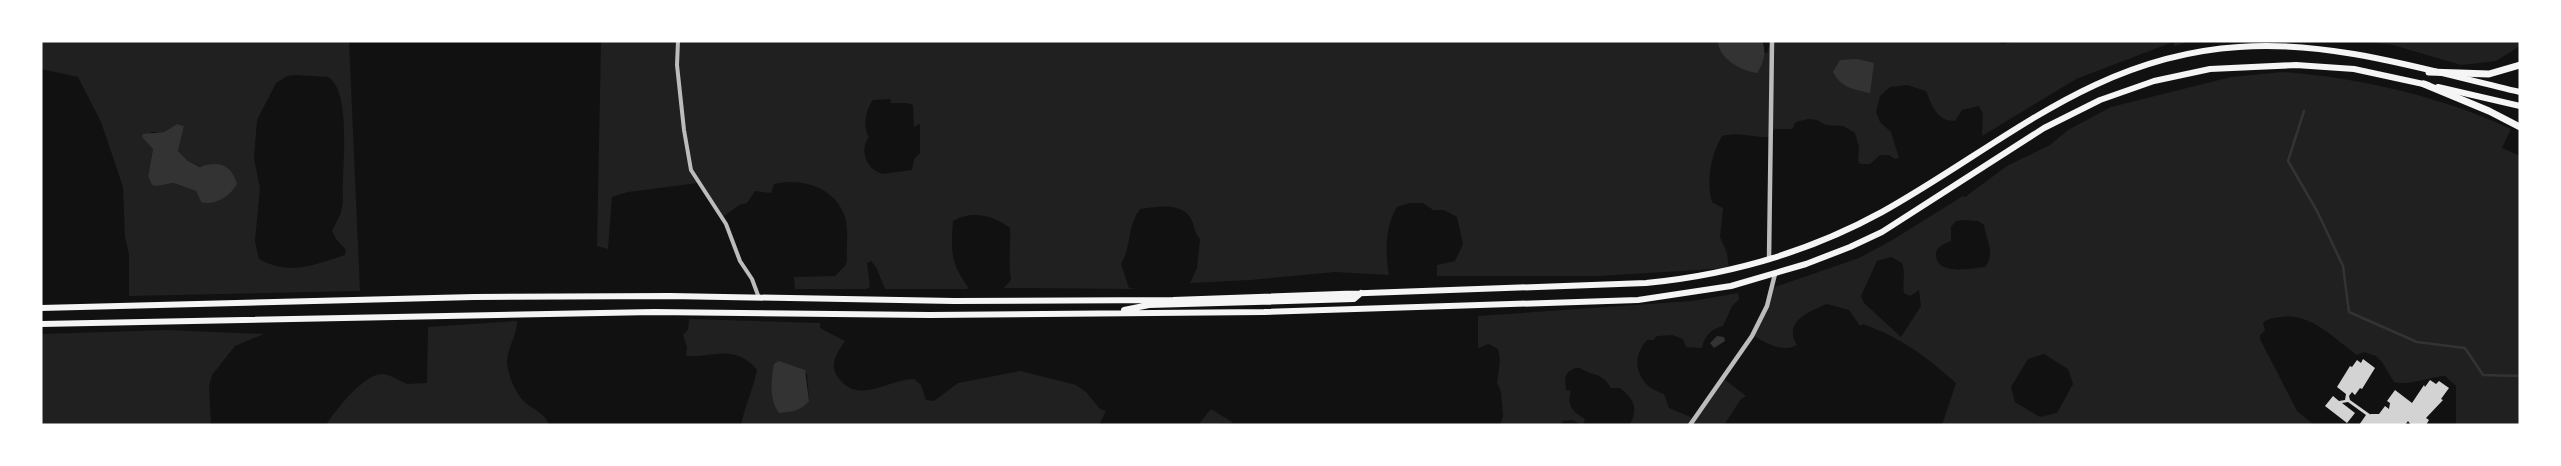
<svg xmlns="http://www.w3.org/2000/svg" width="2561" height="466" font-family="'Varela Round',sans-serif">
	<rect width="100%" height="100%" fill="#111"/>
	<path fill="#202020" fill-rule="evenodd" d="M 41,41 L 349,41 L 360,291 L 129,296 L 129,255 L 125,237 L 123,187 L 101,122 L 78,77 L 41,69 ZM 296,75 L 328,77 C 353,91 341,173 343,201 L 341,213 L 332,231 L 336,239 L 346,250 L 345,255 C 314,265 289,276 259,259 L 255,241 L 260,188 L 254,158 L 257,120 L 276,83 L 287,76 ZM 177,124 L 184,126 L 178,151 L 188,161 L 202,167 L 201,202 L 196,191 L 172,183 L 157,186 L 148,175 L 153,149 L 149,143 L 151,132 L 164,132 Z
		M 601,41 L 1762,41 L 1765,53 L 1767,53 L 1771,41 L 1997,41 L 2002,44 L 2017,41 L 2191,41 L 2175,46 L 2173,42 L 2076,79 L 1982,136 L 1983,114 L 1979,106 L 1962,110 L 1955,121 C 1936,121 1932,105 1926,91 L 1907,85 L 1890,87 L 1880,96 L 1876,112 L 1880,122 L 1891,132 L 1899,158 L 1895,159 L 1889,155 L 1880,155 L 1870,164 L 1860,164 L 1858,161 L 1859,147 L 1855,133 L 1843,126 L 1826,125 L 1817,120 L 1808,119 L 1796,122 L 1792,129 L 1774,129 L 1771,137 C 1754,138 1739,131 1722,136 C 1711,155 1706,180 1712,202 L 1723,208 L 1720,237 L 1727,253 L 1729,268 L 1599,276 L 1437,276 L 1437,265 L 1455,261 L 1463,244 L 1457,217 L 1444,210 L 1433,210 L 1423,203 L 1410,203 L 1397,207 C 1385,226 1385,252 1389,275 L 1335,272 L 1250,280 L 1190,283 L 1197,268 L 1200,239 C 1193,232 1195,224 1190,217 C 1180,202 1155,207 1140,209 C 1127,226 1132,245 1121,264 L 1129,288 L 1137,289 L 1004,288 L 1011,280 C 1008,263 1011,246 1010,228 C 993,215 972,210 953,221 C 951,251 950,262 968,287 L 967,289 L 885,289 L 876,267 L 871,261 L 867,263 L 870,287 L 866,289 L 795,289 L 794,277 L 835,276 L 845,266 L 847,261 C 846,248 849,230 845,217 C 836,188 802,177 774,184 L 771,193 L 755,191 L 747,203 L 739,205 L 723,217 L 698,183 L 628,192 L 612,197 L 608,249 L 597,246 ZM 890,99 L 891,103 L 907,103 L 913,105 L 914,127 L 920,124 L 920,153 L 914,159 L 912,170 L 882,174 C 866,169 859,150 869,137 C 862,128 866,108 873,100 Z
		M 2363,41 L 2520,41 L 2520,46 L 2496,61 L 2461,65 L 2393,45 Z
		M 2282,72 C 2357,77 2443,97 2511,129 L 2502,148 L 2520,156 L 2520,425 L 2456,425 L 2456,386 L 2445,376 C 2428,377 2410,386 2394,382 L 2382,362 L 2376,356 L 2364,352 L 2357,355 C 2334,339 2312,313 2281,317 C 2274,318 2269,318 2263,323 L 2265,331 L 2260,335 L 2260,339 L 2297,411 L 2314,425 L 1942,425 L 1956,383 C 1924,355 1903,339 1863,324 L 1860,326 L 1849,310 L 1827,304 C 1810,311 1782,322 1797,345 C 1783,353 1765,343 1753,335 L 1772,288 L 1859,258 L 1889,242 L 1963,196 L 1965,197 L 2007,166 L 2050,145 L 2068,130 L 2111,107 L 2231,77 ZM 1964,220 L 1978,221 L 1984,225 C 1986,240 1996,253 1985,267 C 1972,268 1938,276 1936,256 C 1935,247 1944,244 1951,241 L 1951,227 L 1956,221 ZM 1891,257 L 1902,263 C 1906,274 1902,282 1904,293 L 1910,296 L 1919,290 L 1921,306 L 1901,337 L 1864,303 L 1861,296 L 1877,261 ZM 2044,354 L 2068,369 L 2073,384 L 2057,413 L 2040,417 L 2015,402 L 2011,387 L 2028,359 Z
		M 1738,293 L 1739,299 L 1732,306 L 1723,326 C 1711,329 1704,336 1702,348 L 1686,347 L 1683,339 L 1672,335 L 1657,336 L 1653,340 L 1647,340 C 1628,361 1639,387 1664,394 L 1669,408 L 1695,419 L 1724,379 L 1746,396 L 1741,399 L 1724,425 L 1626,425 L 1630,424 C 1639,408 1633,398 1620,388 L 1611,388 C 1601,371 1593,377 1580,368 L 1575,368 L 1568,372 L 1565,378 L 1566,390 L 1571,391 C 1566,405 1573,412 1585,419 L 1583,425 L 1572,420 L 1563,421 L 1560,425 L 1500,425 L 1503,416 L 1501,392 L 1497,383 L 1500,360 L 1498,349 L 1489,344 L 1478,348 L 1478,316 L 1692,301 Z
		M 689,319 L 820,323 L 820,328 L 845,341 C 838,351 829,364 837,376 C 859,407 887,379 914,379 L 921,385 L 926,400 L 934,401 L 958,383 L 1020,371 L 1076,385 L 1086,392 L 1100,409 L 1106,411 L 1099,425 L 741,425 C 745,406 753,389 757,370 C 734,343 714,358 686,356 L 687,347 L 683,335 L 688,330 ZM 774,364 L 807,374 L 809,401 Z
		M 517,321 C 517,336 507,348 507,363 C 508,376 517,397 527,404 C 536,411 545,413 549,425 L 326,425 C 336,410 364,373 383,374 C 392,375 405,384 408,384 C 413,384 420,383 427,383 L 428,327 Z
		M 168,330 L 264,334 L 235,346 L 212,375 L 209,386 L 211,425 L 41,425 L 41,334 Z
		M 1211,409 L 1232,422 L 1232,423 L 1198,425 Z"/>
	<path fill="#333" d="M 1718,41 L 1762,41 C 1767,51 1763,65 1757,73 C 1741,71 1718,58 1718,41 Z
		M 1857,59 L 1874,63 L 1870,93 C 1853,89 1841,88 1833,72 L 1840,60 Z
		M 177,124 L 184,126 L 178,151 L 188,161 L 200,167 C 217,161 231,163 237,184 C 230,196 216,206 201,202 L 196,191 L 173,183 L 157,186 L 152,185 L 148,176 L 153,149 L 142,137 L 143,134 L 164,132 Z
		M 1717,336 L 1724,337 L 1725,341 L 1714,348 L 1710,343 Z
		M 779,361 L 805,370 L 809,401 C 801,411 790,412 779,413 C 769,399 771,380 774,364 Z"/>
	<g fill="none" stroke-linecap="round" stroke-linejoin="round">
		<path stroke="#333" stroke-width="2.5" d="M 2304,111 L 2288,161 L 2317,211 L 2343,266 L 2349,312 L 2417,342 L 2465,348 L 2483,375 L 2520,376"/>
	</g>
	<path fill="#d3d3d3" d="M 2363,359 L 2375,368 L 2362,389 L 2360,388 L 2355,395 L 2352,392 L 2349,396 L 2350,400 L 2371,415 L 2370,414 L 2379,414 L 2385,406 L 2389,409 L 2390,403 L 2387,401 L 2395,390 L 2412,403 L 2424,385 L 2425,387 L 2430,380 L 2436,384 L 2439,381 L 2449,388 L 2441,399 L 2443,400 L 2426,418 L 2429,420 L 2426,425 L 2411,425 L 2408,421 L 2405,425 L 2359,425 L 2366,415 L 2348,402 L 2342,403 L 2355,413 L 2347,423 L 2325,406 L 2333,396 L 2339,401 L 2345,400 L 2346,394 L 2337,387 L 2350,366 L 2352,367 L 2357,360 L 2361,363 Z"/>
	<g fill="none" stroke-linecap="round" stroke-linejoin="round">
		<path stroke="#bcbcbc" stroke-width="4" d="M 678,41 L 677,65 L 684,130 L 691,170 L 726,224 L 740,261 L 752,279 L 759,298"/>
		<path stroke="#bcbcbc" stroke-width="4.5" d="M 1769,260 L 1772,41
			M 1690,425 L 1752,336 L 1767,306 L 1775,274"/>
		<path stroke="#f5f5f5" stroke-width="6" d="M 2438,87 L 2520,106
			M 41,308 L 474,297 L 670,296 L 954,301 L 1173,300 L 1646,283 C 1729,275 1809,252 1882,212 C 2002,145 2094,56 2239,47 C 2333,40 2429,71 2520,92
			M 1124,310 L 1149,305 L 1354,299 L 1361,293
			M 41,324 L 654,312 L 930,315 L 1264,312 L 1638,300 L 1731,286 L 1806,264 L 1850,247 L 1882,232 L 2044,128 L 2100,100 L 2154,81 L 2210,69 L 2296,65 L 2354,69 L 2428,85"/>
		<path stroke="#f5f5f5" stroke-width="7" d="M 2429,72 L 2489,74 L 2520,65
			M 2424,84 L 2489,111 L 2520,127"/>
	</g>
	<rect width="2561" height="466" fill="none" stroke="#ffffff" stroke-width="85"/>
</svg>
